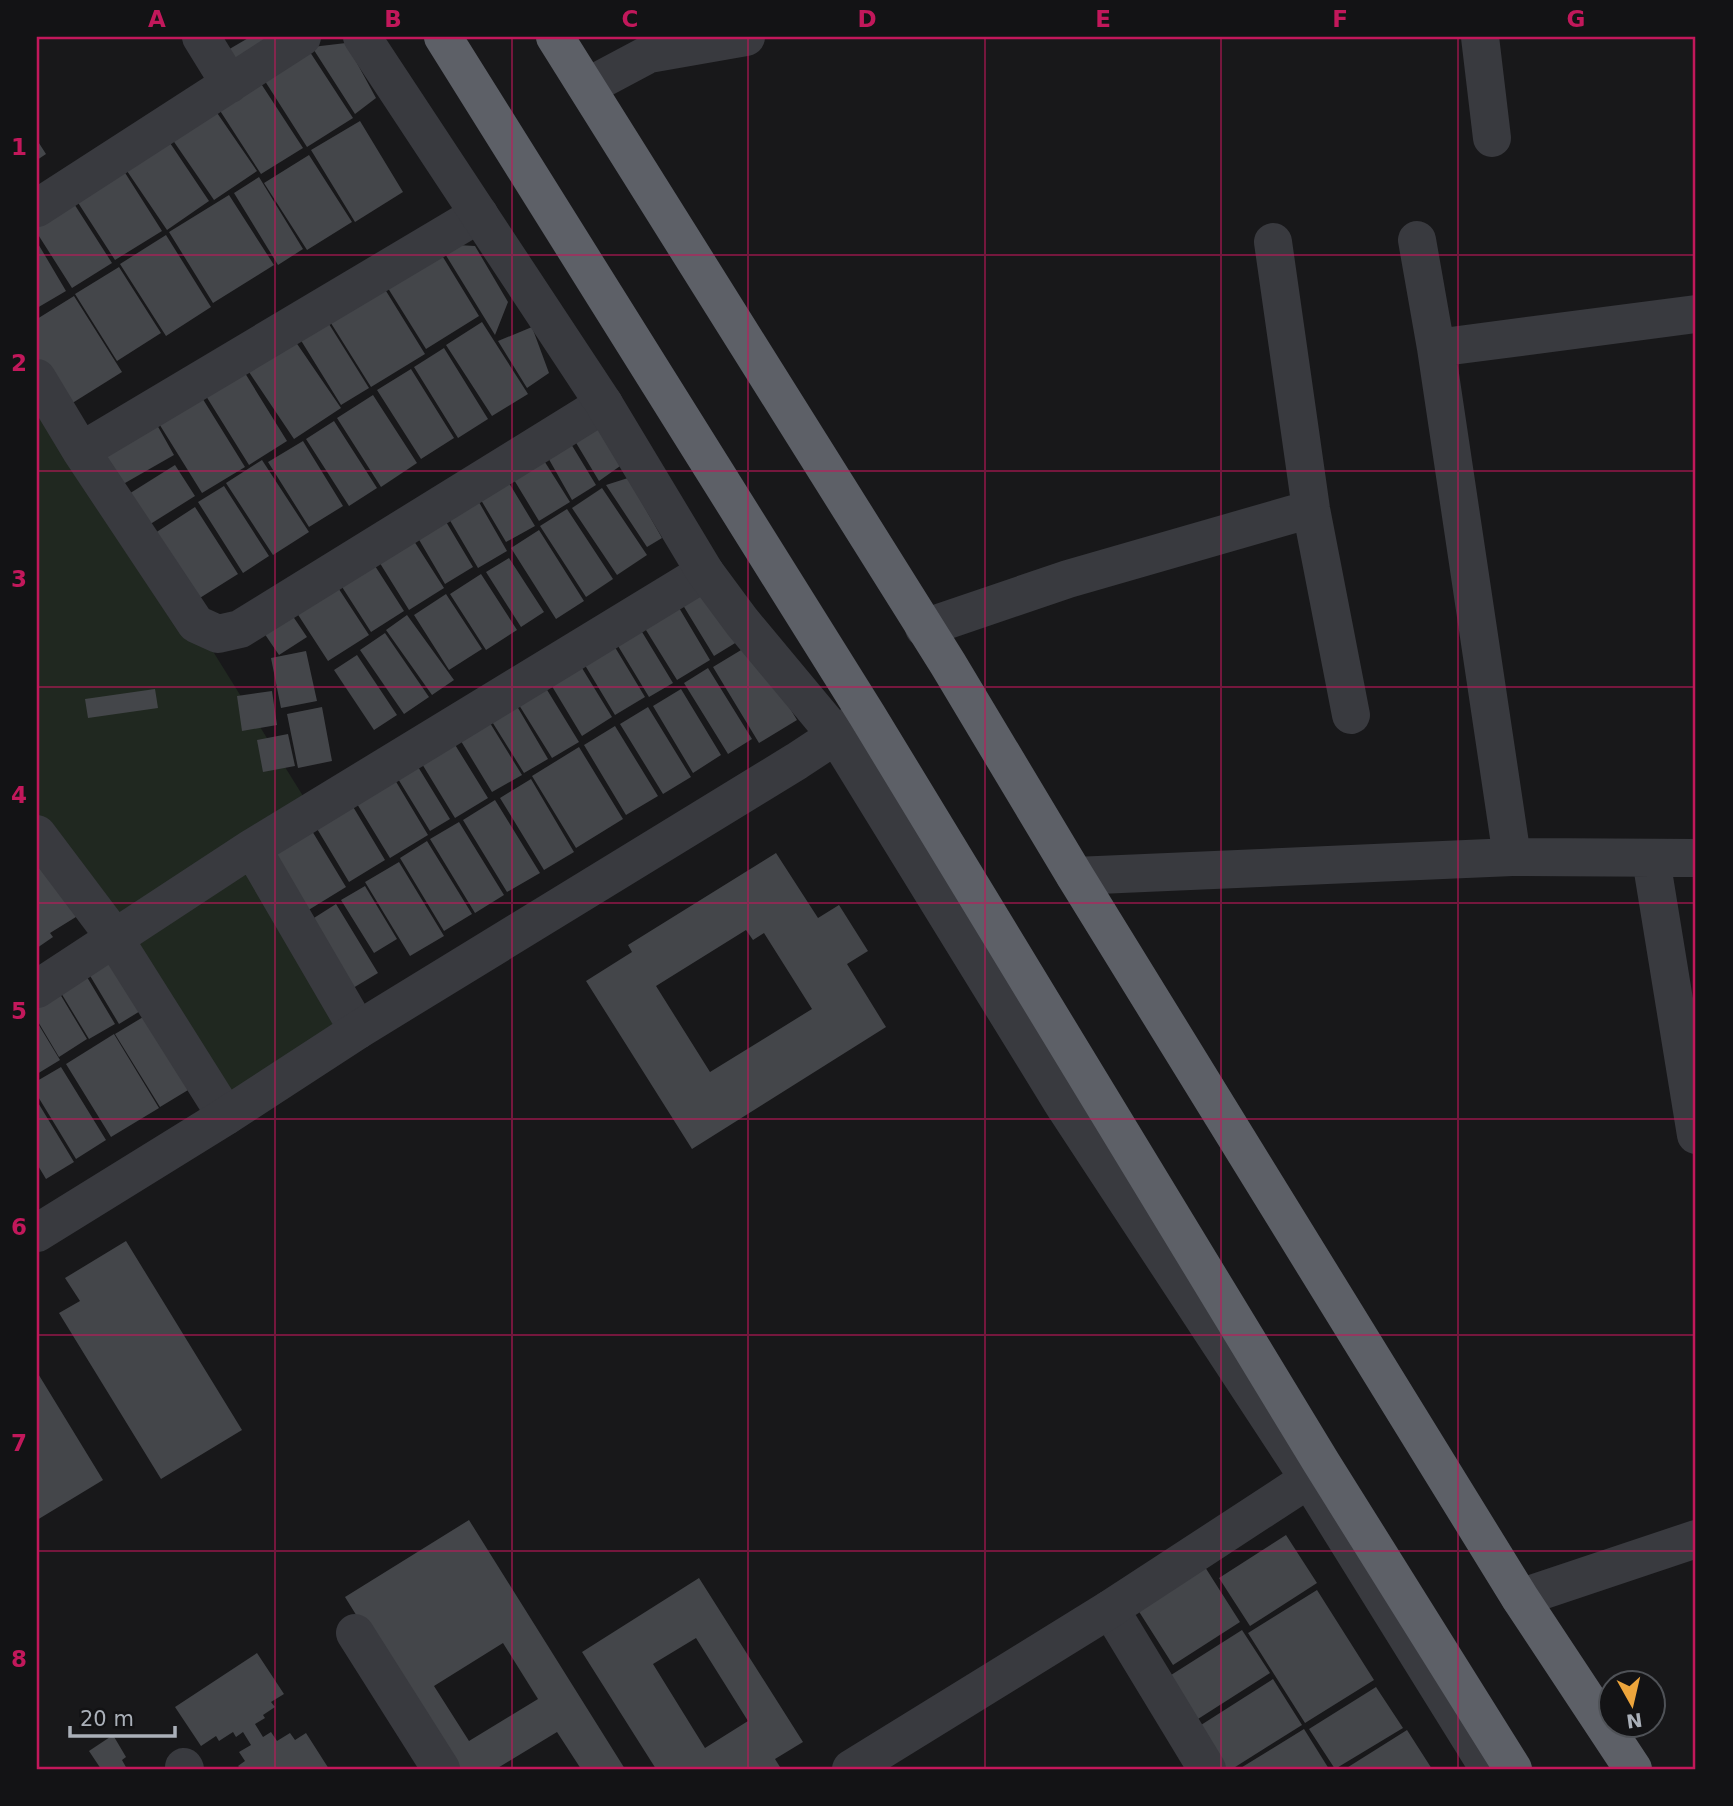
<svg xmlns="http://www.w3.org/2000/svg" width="1733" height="1806" font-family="'DejaVu Sans',sans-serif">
	<rect width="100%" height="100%" fill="#18181a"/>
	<path fill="#202820" d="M 37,378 L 196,624 L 313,812 L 253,848 L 358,1030 L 226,1116 L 37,826 Z"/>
	<path fill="#44464a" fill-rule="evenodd" d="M 250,37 L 298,37 L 235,75 L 221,54 Z
		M 346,43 L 376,98 L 355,114 L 312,47 Z
		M 308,49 L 353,118 L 307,147 L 263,78 Z
		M 258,79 L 303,148 L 261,174 L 217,106 Z
		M 213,107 L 257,171 L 214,200 L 170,136 Z
		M 360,121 L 403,192 L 355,222 L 311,150 Z
		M 37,140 L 46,154 L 37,160 Z
		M 168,140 L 209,201 L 167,230 L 125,168 Z
		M 309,155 L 352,222 L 307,250 L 264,183 Z
		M 122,168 L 162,231 L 115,260 L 75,198 Z
		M 259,177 L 303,249 L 278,265 L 234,193 Z
		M 229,195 L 274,265 L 213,303 L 169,232 Z
		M 71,199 L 112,263 L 72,288 L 37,233 L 37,221 Z
		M 166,235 L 211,307 L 166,336 L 120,264 Z
		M 37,242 L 66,291 L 37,308 Z
		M 435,244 L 479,316 L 426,349 L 381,277 Z
		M 439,244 L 475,246 L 508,302 L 495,335 Z
		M 119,267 L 161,333 L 117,361 L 75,294 Z
		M 378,278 L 425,354 L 371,387 L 324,312 Z
		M 74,296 L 122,372 L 66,407 L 37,360 L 37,319 Z
		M 324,316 L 369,388 L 341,405 L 297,334 Z
		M 482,322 L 528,394 L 492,416 L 446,345 Z
		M 532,327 L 549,373 L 527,388 L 498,341 Z
		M 291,335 L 341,408 L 294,439 L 245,366 Z
		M 444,348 L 488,419 L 458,438 L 414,367 Z
		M 240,365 L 287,441 L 249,465 L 201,388 Z
		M 411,369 L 454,438 L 421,459 L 377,390 Z
		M 196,388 L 245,467 L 202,493 L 153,414 Z
		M 373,395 L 417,463 L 381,487 L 337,418 Z
		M 152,416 L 174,455 L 118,487 L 96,449 Z
		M 334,421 L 377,488 L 349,506 L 306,439 Z
		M 600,429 L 623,464 L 599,481 L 569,431 Z
		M 565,434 L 596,485 L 572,500 L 542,447 Z
		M 303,441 L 343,506 L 309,527 L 268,462 Z
		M 538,451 L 570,502 L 539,521 L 508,470 Z
		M 262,460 L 309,532 L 273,555 L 226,483 Z
		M 175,465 L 195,496 L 144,528 L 124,497 Z
		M 503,473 L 535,526 L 506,542 L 475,490 Z
		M 628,478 L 662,538 L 647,547 L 606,485 Z
		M 224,486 L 269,556 L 243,573 L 198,502 Z
		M 602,488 L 647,555 L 617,575 L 572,508 Z
		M 472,490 L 507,551 L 478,568 L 442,507 Z
		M 195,507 L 238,574 L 195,601 L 152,535 Z
		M 567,509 L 613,579 L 586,597 L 540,526 Z
		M 439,510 L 473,567 L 445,584 L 411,526 Z
		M 407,530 L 444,588 L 409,610 L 373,552 Z
		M 539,530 L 584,601 L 556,619 L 511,548 Z
		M 368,555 L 404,611 L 371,632 L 335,576 Z
		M 509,558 L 544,612 L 521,627 L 486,572 Z
		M 481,574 L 517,630 L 486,650 L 450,594 Z
		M 709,578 L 745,637 L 714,656 L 678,597 Z
		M 333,580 L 369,635 L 328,661 L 293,607 Z
		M 446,594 L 482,649 L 449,670 L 414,615 Z
		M 675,601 L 710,660 L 677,680 L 641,622 Z
		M 290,612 L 307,637 L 279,655 L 262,630 Z
		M 407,615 L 454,680 L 432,695 L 386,630 Z
		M 636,622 L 673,683 L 649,697 L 612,636 Z
		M 385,633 L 429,697 L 404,714 L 360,650 Z
		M 607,634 L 645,697 L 615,715 L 577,652 Z
		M 751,644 L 797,720 L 759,743 L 713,667 Z
		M 306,651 L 317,701 L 281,708 L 271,658 Z
		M 357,655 L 397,715 L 374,730 L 334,670 Z
		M 574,655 L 612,717 L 582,736 L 544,673 Z
		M 708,668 L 752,739 L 728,754 L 684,683 Z
		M 541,680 L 579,742 L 552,758 L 514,697 Z
		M 155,689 L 158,708 L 88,718 L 85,699 Z
		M 681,689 L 721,755 L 693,773 L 653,706 Z
		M 272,691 L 277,725 L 242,731 L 237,696 Z
		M 511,696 L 548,759 L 524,773 L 486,712 Z
		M 322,707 L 332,761 L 298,768 L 287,714 Z
		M 648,707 L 691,777 L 663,794 L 620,724 Z
		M 482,710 L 522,775 L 492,792 L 453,728 Z
		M 615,726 L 658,796 L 626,815 L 584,745 Z
		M 288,734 L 295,766 L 263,772 L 257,740 Z
		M 449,735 L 488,798 L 455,818 L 416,754 Z
		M 579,747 L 623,819 L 576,848 L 532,776 Z
		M 412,757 L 450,819 L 430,831 L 392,769 Z
		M 392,775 L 428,835 L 390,858 L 354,799 Z
		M 531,779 L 574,852 L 544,870 L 500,798 Z
		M 349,800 L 385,860 L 349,882 L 313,822 Z
		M 495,800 L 540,873 L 507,892 L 463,820 Z
		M 306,821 L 346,887 L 302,914 L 262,848 Z
		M 459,822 L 504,895 L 475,913 L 430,839 Z
		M 427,841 L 472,914 L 444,931 L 400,858 Z
		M 37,850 L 84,912 L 50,933 L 53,937 L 37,948 Z
		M 776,853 L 818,918 L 839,905 L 868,951 L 847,964 L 886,1027 L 692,1149 L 586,981 L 632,952 L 628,945 ZM 746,930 L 753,940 L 764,933 L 812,1009 L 710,1072 L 656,986 Z
		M 399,862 L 444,936 L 410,956 L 365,882 Z
		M 365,886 L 397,939 L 374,953 L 341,900 Z
		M 336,904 L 378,973 L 348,991 L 306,923 Z
		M 114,945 L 150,1005 L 119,1024 L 83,964 Z
		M 81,967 L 115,1024 L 89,1039 L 55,983 Z
		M 54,984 L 87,1039 L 59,1057 L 37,1020 L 37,995 Z
		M 153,1011 L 198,1084 L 160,1107 L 115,1034 Z
		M 37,1022 L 60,1060 L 37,1074 Z
		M 114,1034 L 159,1108 L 111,1137 L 66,1064 Z
		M 61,1067 L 106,1140 L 76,1159 L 37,1095 L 37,1081 Z
		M 37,1101 L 74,1162 L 46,1179 L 37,1164 Z
		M 126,1241 L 242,1430 L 161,1479 L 59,1313 L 80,1301 L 65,1278 Z
		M 37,1372 L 103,1480 L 37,1520 Z
		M 469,1520 L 625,1769 L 581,1769 L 557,1732 L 496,1769 L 452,1769 L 345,1597 ZM 503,1643 L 538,1699 L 469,1741 L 434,1686 Z
		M 1286,1535 L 1317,1583 L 1250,1626 L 1219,1578 Z
		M 1205,1567 L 1240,1622 L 1173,1665 L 1138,1610 Z
		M 699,1578 L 803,1742 L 775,1759 L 780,1767 L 776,1769 L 656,1769 L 582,1652 ZM 696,1638 L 748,1721 L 705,1748 L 653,1664 Z
		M 1317,1590 L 1374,1680 L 1305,1723 L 1248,1633 Z
		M 1242,1630 L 1270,1673 L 1187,1726 L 1160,1682 Z
		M 257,1653 L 284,1694 L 271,1702 L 275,1707 L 263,1715 L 265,1718 L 255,1724 L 263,1737 L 271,1732 L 277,1741 L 290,1733 L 295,1740 L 306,1733 L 329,1769 L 241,1769 L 238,1766 L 245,1761 L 239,1752 L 251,1745 L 243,1732 L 236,1737 L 233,1732 L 219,1741 L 216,1736 L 201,1746 L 175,1707 Z
		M 1273,1679 L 1302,1725 L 1232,1769 L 1214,1769 L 1190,1732 Z
		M 1376,1687 L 1403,1728 L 1335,1769 L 1309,1729 Z
		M 1304,1729 L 1329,1769 L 1239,1769 Z
		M 1407,1730 L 1432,1769 L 1345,1769 Z
		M 113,1735 L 126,1757 L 122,1760 L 127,1769 L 101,1769 L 89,1751 Z"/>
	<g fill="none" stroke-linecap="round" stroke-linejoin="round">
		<path stroke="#393a3f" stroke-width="38" d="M 201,37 L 230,84
			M 1480,37 L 1492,138
			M 587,87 L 649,54 L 746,37
			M 37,208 L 302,37
			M 1417,240 L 1436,348 L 1512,857
			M 1273,242 L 1311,509 L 1351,715
			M 1436,348 L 1696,314
			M 37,378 L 81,451 L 196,624 L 218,634 L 240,629 L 604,404
			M 81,451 L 479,214
			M 924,628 L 1068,579 L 1311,509
			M 37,834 L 107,927 L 226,1116
			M 252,848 L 358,1030
			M 1651,859 L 1696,1135
			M 1075,876 L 1512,857 L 1696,858
			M 37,989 L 252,848 L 705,572
			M 1520,1598 L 1696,1539
			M 1110,1609 L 1207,1769
			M 355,1633 L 441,1769
			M 184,1767 L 185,1769"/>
		<path stroke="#393a3f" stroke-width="38" d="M 362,37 L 604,404 L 705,572 L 742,622 L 836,735 L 1063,1104 L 1309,1479 L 1489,1769
			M 37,1233 L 226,1116 L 358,1030 L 797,761 L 856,722
			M 851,1769 L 1110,1609 L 1309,1479"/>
		<path stroke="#5d6067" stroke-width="38" d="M 443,37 L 867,715 L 1321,1462 L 1513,1769
			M 555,37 L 948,664 L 1075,876 L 1520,1598 L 1633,1769"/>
	</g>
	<path fill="none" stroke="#c2185b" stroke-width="2" stroke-opacity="0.55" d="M 275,37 L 275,1769M 512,37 L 512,1769M 748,37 L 748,1769M 985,37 L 985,1769M 1221,37 L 1221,1769M 1458,37 L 1458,1769M 37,255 L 1696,255M 37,471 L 1696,471M 37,687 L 1696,687M 37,903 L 1696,903M 37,1119 L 1696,1119M 37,1335 L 1696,1335M 37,1551 L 1696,1551"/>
	<rect width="1733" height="1806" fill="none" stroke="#131315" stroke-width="77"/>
	<g transform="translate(1632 1704) rotate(172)"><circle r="33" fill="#131315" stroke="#4f5257" stroke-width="2"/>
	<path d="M0-5L12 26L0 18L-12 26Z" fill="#eda53c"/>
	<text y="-10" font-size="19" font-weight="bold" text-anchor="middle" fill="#aab0b9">N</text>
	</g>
	<path d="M70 1726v10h105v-10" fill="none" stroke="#aab0b9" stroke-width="3.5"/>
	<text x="80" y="1726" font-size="21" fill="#aab0b9" stroke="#131315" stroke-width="5" paint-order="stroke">20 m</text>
	<rect x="38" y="38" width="1656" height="1730" fill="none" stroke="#c2185b" stroke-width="2.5"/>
	<g font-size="23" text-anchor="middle" font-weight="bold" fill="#c2185b">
		<text x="157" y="27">A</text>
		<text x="393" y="27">B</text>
		<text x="630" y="27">C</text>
		<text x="867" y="27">D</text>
		<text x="1103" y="27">E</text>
		<text x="1340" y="27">F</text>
		<text x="1576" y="27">G</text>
		<text x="19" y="155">1</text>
		<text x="19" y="371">2</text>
		<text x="19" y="587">3</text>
		<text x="19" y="803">4</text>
		<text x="19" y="1019">5</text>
		<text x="19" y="1235">6</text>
		<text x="19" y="1451">7</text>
		<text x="19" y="1667">8</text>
	</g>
</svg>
